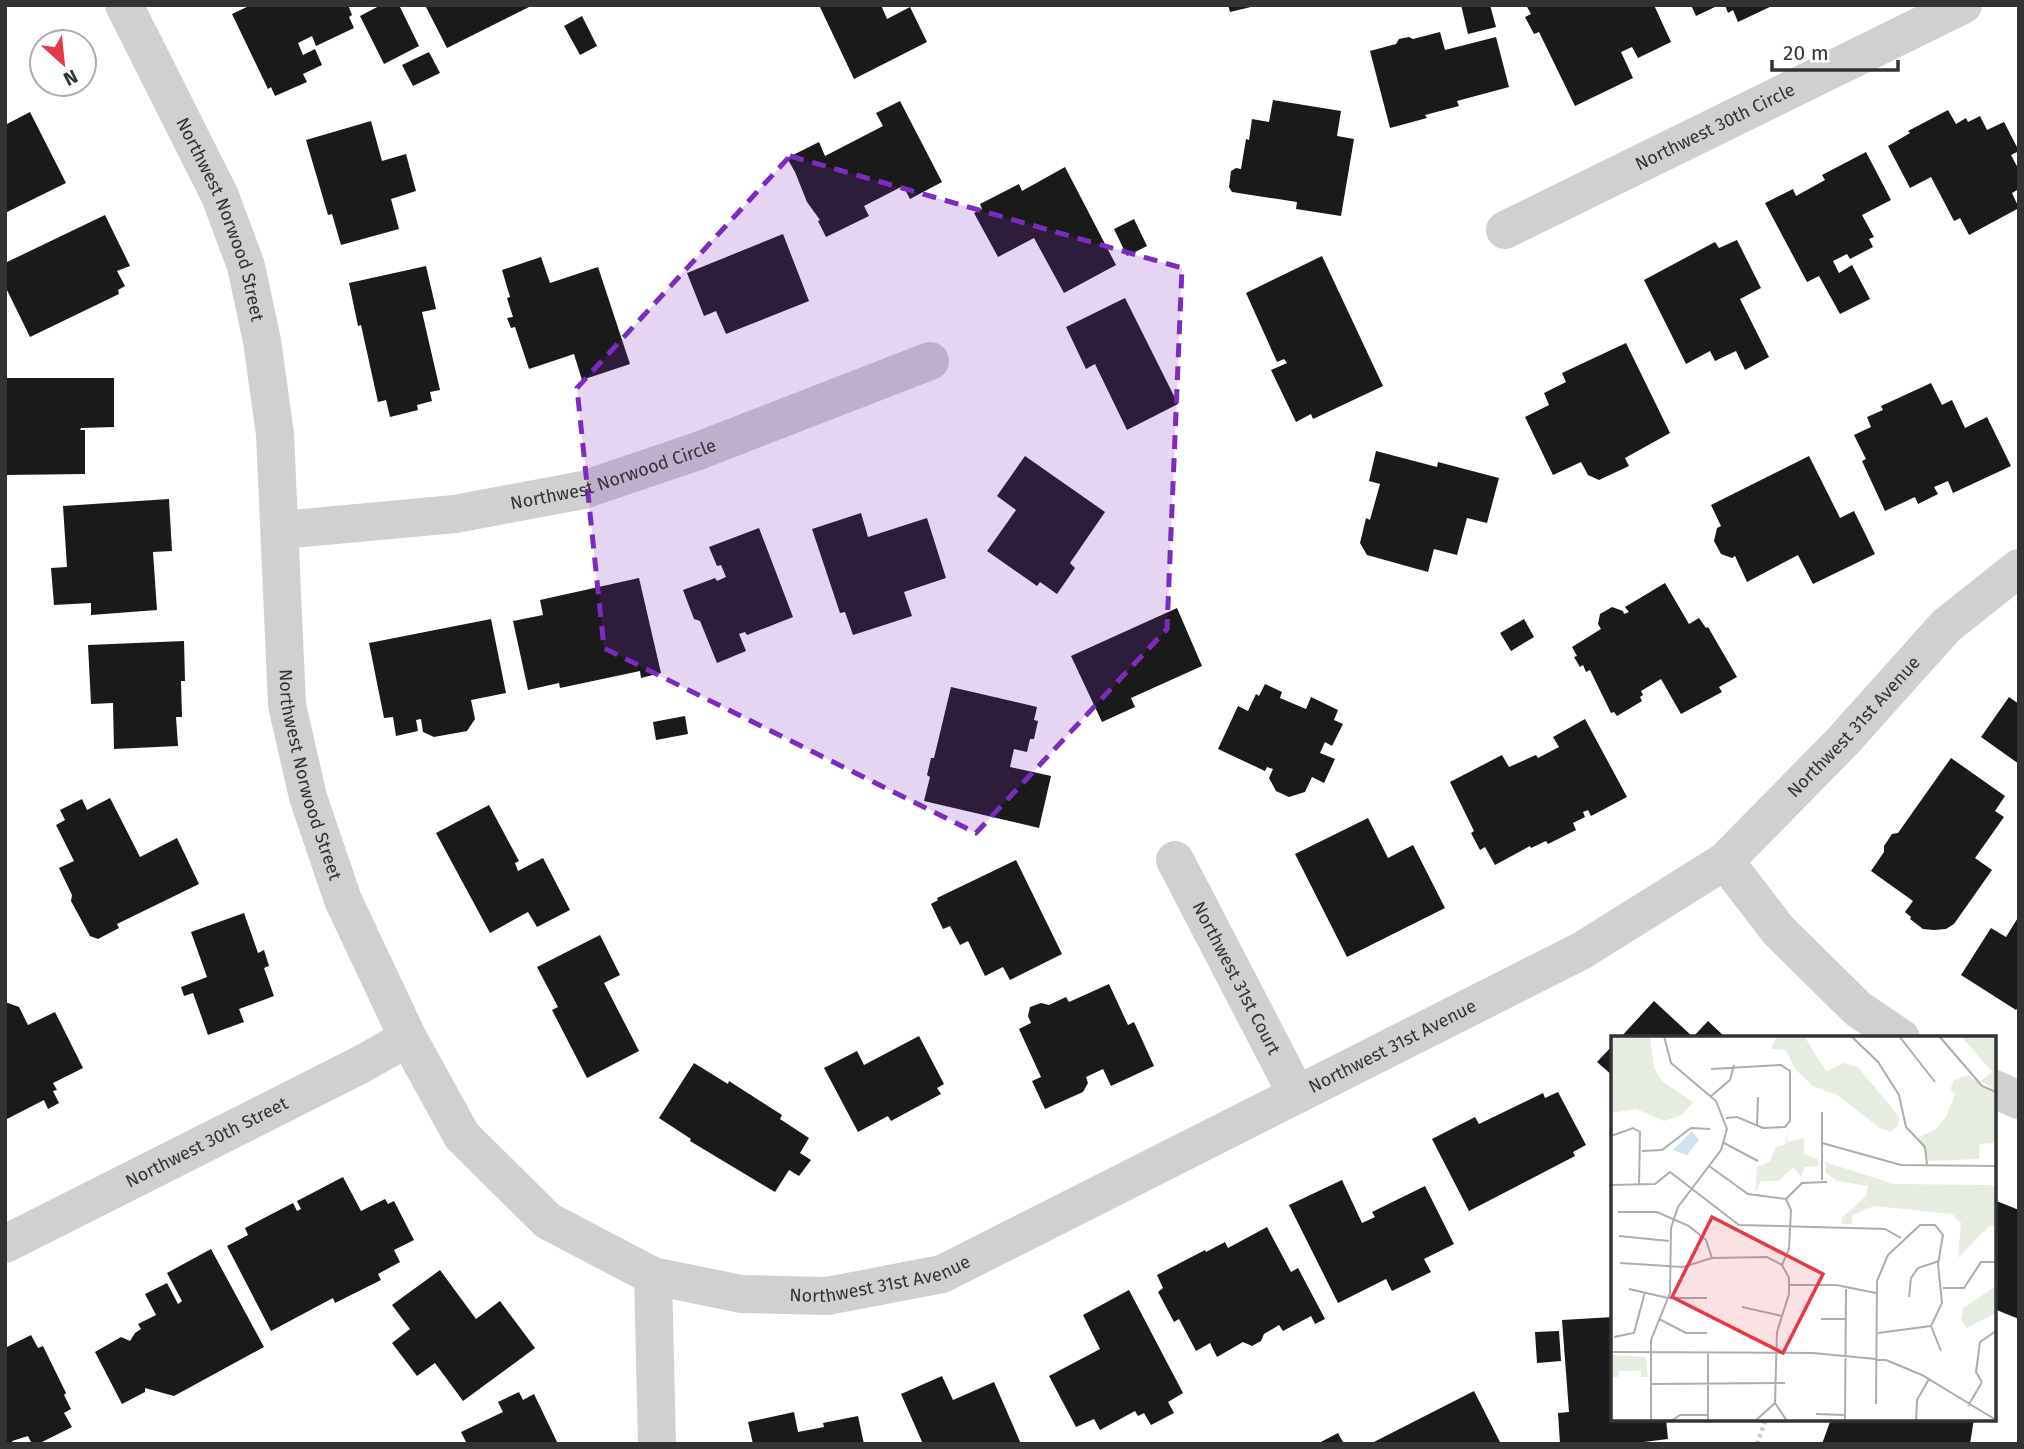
<svg xmlns="http://www.w3.org/2000/svg" width="2024" height="1449" font-family="'Fira Sans',sans-serif">
	<rect width="100%" height="100%" fill="#fff"/>
	<path fill="#1a1a1a" d="M 251,5 L 348,5 L 352,15 L 349,17 L 354,28 L 316,46 L 312,36 L 298,43 L 303,55 L 315,49 L 322,65 L 303,74 L 307,82 L 275,96 L 271,87 L 268,89 L 232,14 Z
		M 381,5 L 399,5 L 419,46 L 384,64 L 360,16 Z
		M 425,5 L 533,5 L 447,48 Z
		M 819,5 L 881,5 L 887,19 L 910,7 L 927,42 L 854,79 Z
		M 1228,5 L 1255,5 L 1255,6 L 1230,12 Z
		M 1461,5 L 1490,5 L 1496,27 L 1468,34 Z
		M 1526,5 L 1654,5 L 1671,42 L 1638,58 L 1632,47 L 1621,52 L 1633,78 L 1575,106 L 1539,32 L 1534,34 L 1525,17 L 1531,14 Z
		M 1691,5 L 1719,5 L 1696,16 Z
		M 1725,5 L 1774,5 L 1738,22 L 1733,10 L 1728,13 Z
		M 582,16 L 597,46 L 580,55 L 564,26 Z
		M 1440,32 L 1445,50 L 1496,37 L 1509,87 L 1457,101 L 1459,106 L 1425,115 L 1427,118 L 1390,128 L 1370,51 L 1396,44 L 1399,39 L 1409,37 L 1413,39 Z
		M 429,52 L 440,73 L 413,86 L 402,65 Z
		M 1273,100 L 1341,111 L 1337,136 L 1354,139 L 1341,216 L 1296,209 L 1297,202 L 1232,192 L 1229,187 L 1231,171 L 1236,168 L 1241,169 L 1246,139 L 1249,140 L 1252,119 L 1269,122 Z
		M 900,101 L 942,182 L 910,199 L 903,186 L 864,206 L 869,216 L 826,237 L 818,221 L 820,220 L 807,202 L 795,172 L 787,158 L 819,142 L 825,156 L 883,126 L 876,113 Z
		M 1948,110 L 1956,124 L 1966,118 L 1968,122 L 1980,116 L 1987,130 L 2004,122 L 2019,151 L 2011,155 L 2019,170 L 2019,189 L 2012,193 L 2019,208 L 1969,235 L 1960,218 L 1954,221 L 1931,177 L 1910,188 L 1888,146 L 1910,133 L 1908,131 Z
		M 30,112 L 66,183 L 5,213 L 5,125 Z
		M 371,121 L 382,161 L 406,154 L 416,191 L 391,199 L 399,229 L 341,245 L 332,214 L 328,215 L 306,140 Z
		M 1866,152 L 1891,200 L 1862,215 L 1874,237 L 1869,239 L 1873,247 L 1850,259 L 1847,254 L 1833,261 L 1839,273 L 1852,265 L 1870,299 L 1840,314 L 1819,276 L 1807,282 L 1765,203 L 1793,189 L 1796,196 L 1825,180 L 1822,175 Z
		M 1065,167 L 1116,265 L 1064,293 L 1034,238 L 998,257 L 974,213 L 982,209 L 980,204 L 1019,184 L 1022,191 Z
		M 105,215 L 130,266 L 117,271 L 125,286 L 118,290 L 119,294 L 30,337 L 5,286 L 5,263 Z
		M 1134,219 L 1147,246 L 1127,256 L 1114,229 Z
		M 783,234 L 809,301 L 726,334 L 716,311 L 704,316 L 687,273 Z
		M 1737,240 L 1761,288 L 1740,299 L 1769,357 L 1745,370 L 1736,351 L 1715,361 L 1710,351 L 1686,364 L 1644,280 L 1715,242 L 1719,248 Z
		M 1322,256 L 1383,386 L 1313,419 L 1311,414 L 1296,422 L 1271,370 L 1287,363 L 1284,359 L 1277,362 L 1246,293 Z
		M 541,257 L 550,283 L 598,267 L 630,364 L 582,380 L 574,354 L 529,369 L 515,327 L 511,328 L 507,318 L 513,317 L 507,298 L 510,297 L 502,270 Z
		M 426,266 L 436,309 L 422,312 L 440,390 L 430,392 L 432,401 L 417,405 L 418,410 L 390,417 L 386,400 L 378,402 L 361,325 L 358,326 L 349,283 Z
		M 1125,298 L 1178,404 L 1127,430 L 1095,364 L 1086,369 L 1066,327 Z
		M 1626,343 L 1670,433 L 1625,458 L 1629,466 L 1599,480 L 1588,475 L 1581,462 L 1553,475 L 1525,417 L 1549,405 L 1544,393 L 1566,382 L 1562,373 Z
		M 7,378 L 114,378 L 114,427 L 81,428 L 80,430 L 85,430 L 85,474 L 5,475 Z
		M 1931,383 L 1942,405 L 1952,400 L 1965,428 L 1987,417 L 2011,466 L 1953,493 L 1948,481 L 1934,487 L 1938,494 L 1918,504 L 1915,497 L 1885,511 L 1862,461 L 1866,459 L 1854,435 L 1871,427 L 1867,417 L 1883,410 L 1881,406 Z
		M 1376,451 L 1437,467 L 1438,462 L 1499,478 L 1487,523 L 1467,518 L 1457,555 L 1434,549 L 1428,572 L 1367,555 L 1360,543 L 1366,518 L 1370,520 L 1380,484 L 1369,481 Z
		M 1025,456 L 1105,512 L 1070,563 L 1075,568 L 1057,594 L 1040,582 L 1037,586 L 987,551 L 1016,510 L 997,496 Z
		M 1809,456 L 1840,518 L 1854,511 L 1875,554 L 1813,584 L 1798,555 L 1747,582 L 1735,556 L 1732,558 L 1721,554 L 1714,541 L 1717,528 L 1721,526 L 1711,505 Z
		M 169,499 L 172,551 L 153,552 L 157,610 L 91,615 L 91,603 L 54,605 L 51,568 L 67,567 L 63,506 Z
		M 861,513 L 868,537 L 927,518 L 946,578 L 904,592 L 912,616 L 853,635 L 845,612 L 840,613 L 812,529 Z
		M 759,528 L 793,617 L 747,635 L 745,632 L 739,634 L 746,651 L 717,663 L 700,621 L 694,619 L 683,590 L 715,578 L 717,581 L 726,577 L 721,565 L 717,566 L 709,547 Z
		M 639,578 L 661,673 L 641,678 L 640,671 L 560,688 L 559,683 L 528,690 L 513,621 L 543,615 L 540,600 Z
		M 1665,583 L 1689,624 L 1699,618 L 1706,628 L 1708,627 L 1737,677 L 1719,687 L 1722,692 L 1681,714 L 1661,679 L 1641,691 L 1643,695 L 1640,697 L 1642,701 L 1617,716 L 1614,712 L 1611,713 L 1590,670 L 1586,672 L 1583,665 L 1580,667 L 1574,657 L 1577,656 L 1572,647 L 1601,629 L 1598,624 L 1600,614 L 1612,607 L 1623,611 L 1624,614 L 1629,612 L 1625,607 Z
		M 1177,608 L 1202,666 L 1131,698 L 1135,707 L 1102,722 L 1071,656 Z
		M 491,619 L 506,693 L 471,700 L 475,719 L 467,731 L 434,737 L 423,732 L 421,719 L 416,720 L 418,731 L 396,736 L 393,717 L 384,718 L 369,643 Z
		M 1524,619 L 1534,637 L 1511,651 L 1500,633 Z
		M 184,641 L 185,681 L 181,681 L 182,717 L 176,717 L 178,746 L 114,749 L 113,703 L 91,704 L 88,645 Z
		M 1265,684 L 1282,692 L 1280,698 L 1306,709 L 1311,697 L 1338,710 L 1334,720 L 1343,724 L 1332,746 L 1325,742 L 1320,753 L 1335,759 L 1324,783 L 1312,777 L 1305,792 L 1289,797 L 1276,791 L 1269,778 L 1273,769 L 1267,767 L 1265,771 L 1218,749 L 1238,706 L 1248,711 L 1256,694 L 1259,696 Z
		M 951,687 L 1037,707 L 1034,720 L 1038,721 L 1034,739 L 1030,739 L 1027,752 L 1014,749 L 1010,767 L 1051,776 L 1039,828 L 924,801 L 930,777 L 927,775 L 931,758 L 934,758 Z
		M 2009,697 L 2019,704 L 2019,764 L 1981,737 Z
		M 685,716 L 688,734 L 656,740 L 653,722 Z
		M 1585,719 L 1627,797 L 1591,816 L 1588,810 L 1583,812 L 1585,817 L 1573,823 L 1576,830 L 1548,844 L 1546,841 L 1531,848 L 1530,846 L 1495,865 L 1485,847 L 1480,850 L 1471,833 L 1474,831 L 1450,782 L 1502,755 L 1509,767 L 1536,755 L 1538,758 L 1559,747 L 1553,737 Z
		M 1951,758 L 2005,796 L 1995,811 L 2004,817 L 1975,858 L 1992,870 L 1954,924 L 1946,929 L 1934,930 L 1923,929 L 1910,919 L 1911,917 L 1905,912 L 1913,901 L 1871,871 L 1884,852 L 1884,846 L 1892,834 L 1898,833 Z
		M 110,798 L 140,857 L 177,838 L 199,884 L 117,924 L 119,928 L 98,939 L 90,936 L 71,901 L 72,895 L 59,868 L 74,861 L 56,825 L 65,820 L 60,810 L 82,799 L 87,810 Z
		M 489,805 L 519,861 L 515,863 L 518,871 L 543,858 L 570,910 L 537,927 L 528,912 L 490,933 L 436,833 Z
		M 1368,818 L 1388,858 L 1413,845 L 1445,908 L 1347,957 L 1295,854 Z
		M 1016,860 L 1062,954 L 1010,980 L 1003,967 L 985,976 L 968,941 L 960,945 L 950,926 L 943,929 L 931,904 L 938,900 L 937,898 Z
		M 244,913 L 258,953 L 264,950 L 269,966 L 264,968 L 274,996 L 239,1009 L 244,1022 L 208,1035 L 193,993 L 184,996 L 181,987 L 207,977 L 191,932 Z
		M 2019,916 L 2019,1006 L 2016,1010 L 1961,975 L 1991,928 L 2006,937 Z
		M 600,935 L 620,975 L 604,983 L 639,1051 L 587,1078 L 552,1010 L 558,1007 L 537,967 Z
		M 1109,984 L 1128,1025 L 1134,1022 L 1154,1066 L 1111,1086 L 1103,1069 L 1086,1077 L 1088,1083 L 1083,1092 L 1045,1109 L 1032,1081 L 1041,1077 L 1019,1029 L 1031,1023 L 1028,1016 L 1030,1007 L 1041,1003 L 1049,1005 L 1066,997 L 1069,1002 Z
		M 1654,1001 L 1693,1037 L 1708,1021 L 1726,1038 L 1620,1038 Z
		M 5,1002 L 19,1007 L 28,1025 L 55,1012 L 83,1068 L 53,1083 L 57,1090 L 53,1091 L 59,1103 L 48,1109 L 44,1100 L 5,1120 Z
		M 919,1036 L 944,1084 L 937,1088 L 941,1094 L 891,1121 L 888,1116 L 858,1132 L 824,1068 L 857,1051 L 864,1065 Z
		M 1613,1045 L 1613,1076 L 1597,1062 Z
		M 694,1063 L 728,1084 L 729,1081 L 782,1115 L 780,1119 L 809,1138 L 800,1153 L 811,1160 L 799,1176 L 789,1170 L 775,1192 L 690,1141 L 691,1139 L 659,1118 Z
		M 1558,1092 L 1586,1145 L 1573,1152 L 1575,1156 L 1469,1211 L 1432,1139 L 1475,1117 L 1479,1124 L 1543,1093 L 1545,1098 Z
		M 343,1177 L 361,1211 L 385,1199 L 388,1204 L 394,1201 L 414,1240 L 394,1250 L 400,1262 L 378,1274 L 381,1280 L 335,1303 L 333,1298 L 271,1331 L 227,1246 L 248,1235 L 245,1228 L 293,1203 L 297,1211 L 301,1209 L 297,1201 Z
		M 1342,1180 L 1362,1223 L 1375,1217 L 1372,1212 L 1425,1186 L 1454,1244 L 1424,1259 L 1431,1272 L 1392,1291 L 1386,1279 L 1338,1303 L 1289,1205 Z
		M 1994,1200 L 2019,1210 L 2019,1319 L 1994,1309 Z
		M 1267,1227 L 1291,1272 L 1298,1268 L 1325,1319 L 1315,1324 L 1311,1316 L 1283,1331 L 1279,1325 L 1264,1334 L 1261,1341 L 1252,1346 L 1243,1342 L 1217,1357 L 1210,1343 L 1196,1351 L 1179,1319 L 1174,1322 L 1158,1292 L 1163,1288 L 1157,1275 L 1205,1250 L 1206,1252 L 1225,1242 L 1228,1248 Z
		M 211,1249 L 264,1347 L 174,1396 L 145,1388 L 145,1392 L 122,1404 L 95,1352 L 121,1337 L 130,1341 L 135,1333 L 141,1329 L 138,1324 L 156,1315 L 145,1294 L 167,1283 L 178,1304 L 182,1301 L 167,1273 Z
		M 440,1270 L 476,1319 L 500,1301 L 535,1348 L 463,1401 L 435,1363 L 417,1376 L 392,1343 L 410,1329 L 392,1305 Z
		M 1129,1290 L 1183,1393 L 1168,1402 L 1174,1413 L 1151,1425 L 1144,1413 L 1138,1416 L 1135,1411 L 1100,1430 L 1094,1419 L 1076,1427 L 1049,1376 L 1100,1349 L 1083,1315 Z
		M 1613,1317 L 1613,1419 L 1666,1419 L 1668,1439 L 1628,1444 L 1560,1444 L 1558,1413 L 1569,1412 L 1562,1320 Z
		M 1559,1331 L 1561,1361 L 1537,1363 L 1535,1332 Z
		M 31,1335 L 38,1348 L 43,1346 L 66,1393 L 64,1395 L 71,1409 L 64,1413 L 72,1427 L 38,1444 L 32,1444 L 28,1436 L 12,1441 L 14,1444 L 5,1444 L 5,1348 Z
		M 942,1376 L 953,1400 L 994,1382 L 1021,1444 L 923,1444 L 901,1394 Z
		M 1474,1391 L 1501,1444 L 1370,1444 Z
		M 519,1392 L 523,1400 L 534,1394 L 558,1444 L 467,1444 L 461,1432 L 503,1412 L 498,1402 Z
		M 794,1412 L 798,1432 L 824,1427 L 823,1423 L 858,1416 L 864,1444 L 753,1444 L 748,1422 Z
		M 1831,1419 L 1974,1419 L 1970,1444 L 1822,1444 Z
		M 1338,1433 L 1344,1444 L 1317,1444 Z"/>
	<g fill="none" stroke-linecap="round" stroke-linejoin="round">
		<path stroke="#cdcdcd" stroke-width="4.5" stroke-dasharray="3.5 3.5" stroke-linecap="butt" d="M 1757,1444 L 1766,1419"/>
		<g stroke="#d0d0d0" stroke-width="38">
			<path id="s1" d="M 124,5 L 220,196 L 246,266 L 262,341 L 275,434 L 287,705 L 308,797 L 343,900 L 408,1038 L 462,1136 L 548,1221 L 653,1276 L 741,1294 L 827,1296 L 942,1274 L 1581,951 L 1725,861 L 1842,742 L 1946,626 L 2019,568"/>
			<path id="s2" d="M 1505,230 L 1963,5"/>
			<path id="s3" d="M 281,530 L 455,514 L 583,490 L 698,451 L 930,361"/>
			<path id="s4" d="M 1175,860 L 1297,1095"/>
			<path d="M 1725,861 L 1778,930 L 1858,1009 L 1901,1038"/>
			<path d="M 1994,1089 L 2019,1100"/>
			<path id="s5" d="M 5,1244 L 360,1065 L 408,1038"/>
			<path d="M 653,1276 L 657,1444"/>
		</g>
	</g>
	<path fill="#7b2cbf" fill-opacity="0.2" stroke="#7b2cbf" stroke-width="5" stroke-dasharray="14 9" stroke-linejoin="round" d="M 790,156 L 1182,268 L 1167,629 L 976,833 L 604,648 L 577,388 Z"/>
	<g text-anchor="middle" dominant-baseline="central" stroke-width="7" stroke-linejoin="round" paint-order="stroke">
		<g font-size="18" fill="#333" stroke="#fff">
			<text stroke="none"><textPath href="#s2" startOffset="234">Northwest 30th Circle</textPath></text>
			<text stroke="none"><textPath href="#s1" startOffset="236">Northwest Norwood Street</textPath></text>
			<text stroke="none"><textPath href="#s3" startOffset="338">Northwest Norwood Circle</textPath></text>
			<text stroke="none"><textPath href="#s1" startOffset="2802">Northwest 31st Avenue</textPath></text>
			<text stroke="none"><textPath href="#s1" startOffset="803">Northwest Norwood Street</textPath></text>
			<text stroke="none"><textPath href="#s4" startOffset="133">Northwest 31st Court</textPath></text>
			<text stroke="none"><textPath href="#s1" startOffset="2235">Northwest 31st Avenue</textPath></text>
			<text stroke="none"><textPath href="#s5" startOffset="226">Northwest 30th Street</textPath></text>
			<text stroke="none"><textPath href="#s1" startOffset="1668">Northwest 31st Avenue</textPath></text>
		</g>
	</g>
	<g transform="translate(1611 1036)">
		<rect width="385" height="385" fill="#fff"/>
		<path d="M 0,0 L 39,0 L 43,32 L 52,46 L 82,66 L 71,79 L 53,85 L 25,73 L 0,77 ZM 166,0 L 193,0 L 215,35 L 233,27 L 247,31 L 289,82 L 287,90 L 280,96 L 269,92 L 226,59 L 202,50 L 184,33 L 175,14 L 160,13 ZM 350,0 L 385,0 L 385,55 L 370,45 L 381,36 ZM 357,39 L 385,58 L 385,107 L 369,108 L 368,123 L 318,125 L 307,101 L 324,94 L 335,81 L 344,58 L 339,54 L 343,44 ZM 177,93 L 176,106 L 193,102 L 193,118 L 207,123 L 207,130 L 194,131 L 190,141 L 182,131 L 168,145 L 150,145 L 144,157 L 146,131 L 159,125 L 165,111 L 174,109 ZM 214,126 L 283,148 L 379,149 L 385,151 L 385,190 L 378,190 L 347,222 L 350,187 L 341,178 L 263,170 L 241,179 L 241,188 L 231,188 L 231,182 L 255,160 L 257,150 L 226,145 L 215,137 ZM 385,250 L 385,277 L 356,292 L 350,284 L 352,272 ZM 0,319 L 35,321 L 37,341 L 30,341 L 30,335 L 8,335 L 7,341 L 0,341 Z" fill="#e6ecdf"/>
		<path d="M 81,95 L 88,104 L 76,119 L 62,114 Z" fill="#cfe2ee"/>
		<path fill="none" stroke="#adadad" stroke-width="2" d="M 240,0 L 267,26 L 288,59 L 295,91 L 314,111 L 316,128M 288,0 L 324,46M 328,0 L 371,50 L 385,56M 100,33 L 170,29 L 179,35 L 179,85 L 174,91 L 152,92 L 126,81 L 115,82M 100,60 L 119,44 L 123,29M 146,90 L 147,61M 0,100 L 22,92 L 29,96 L 28,149M 113,107 L 147,125M 211,107 L 290,129 L 385,130M 31,115 L 51,114 L 80,92 L 99,93M 98,130 L 137,158 L 175,163M 211,144 L 211,76M 0,149 L 44,148 L 59,136 L 128,189 L 274,193 L 290,202M 175,163 L 191,147 L 216,146M 7,176 L 46,176 L 78,190 L 95,204 L 101,222M 8,200 L 58,205M 9,227 L 72,231 L 101,222 L 156,221 L 171,229 L 178,242 L 178,258 L 166,296 L 164,367 L 176,385M 171,229 L 178,213 L 180,174 L 175,163M 178,249 L 225,249 L 265,257M 332,252 L 353,252 L 370,226 L 385,226M 18,253 L 57,262 L 96,262M 298,261 L 300,242 L 307,232 L 328,225M 131,271 L 171,280M 48,283 L 75,297 L 96,297M 210,283 L 235,283M 320,290 L 330,315M 267,297 L 320,290M 3,301 L 23,297 L 34,256M 0,316 L 202,317 L 275,324 L 311,339 L 385,384M 97,317 L 97,385M 371,346 L 365,336 L 369,306 L 385,295M 40,348 L 174,347M 265,368 L 266,245 L 277,219 L 309,189 L 324,189 L 332,199 L 327,228 L 331,267 L 320,290M 357,370 L 371,346M 205,378 L 234,379M 40,385 L 40,304 L 59,257 L 60,192 L 67,171 L 110,114 L 116,93 L 105,65 L 60,27 L 53,0M 60,385 L 69,379 L 97,379M 144,385 L 164,367M 234,385 L 235,253M 305,385 L 306,364 L 318,343"/>
		<path fill="#e63946" fill-opacity="0.15" stroke="#e63946" stroke-width="3.5" d="M 101,181 L 212,238 L 172,317 L 61,261 Z"/>
		<rect width="385" height="385" fill="none" stroke="#333" stroke-width="3.5"/>
	</g>
	<rect width="2024" height="1449" fill="none" stroke="#333333" stroke-width="14"/>
	<g transform="translate(63 63) rotate(153)"><circle r="33" fill="#ffffff" stroke="#adadad" stroke-width="2"/>
	<path d="M0-5L12 26L0 18L-12 26Z" fill="#e63946"/>
	<text y="-10" font-size="19" font-weight="bold" text-anchor="middle" fill="#333333">N</text>
	</g>
	<path d="M1772 60v10h126v-10" fill="none" stroke="#333333" stroke-width="3.5"/>
	<text x="1783" y="60" font-size="21" fill="#333333" stroke="#ffffff" stroke-width="5" paint-order="stroke">20 m</text>
</svg>
